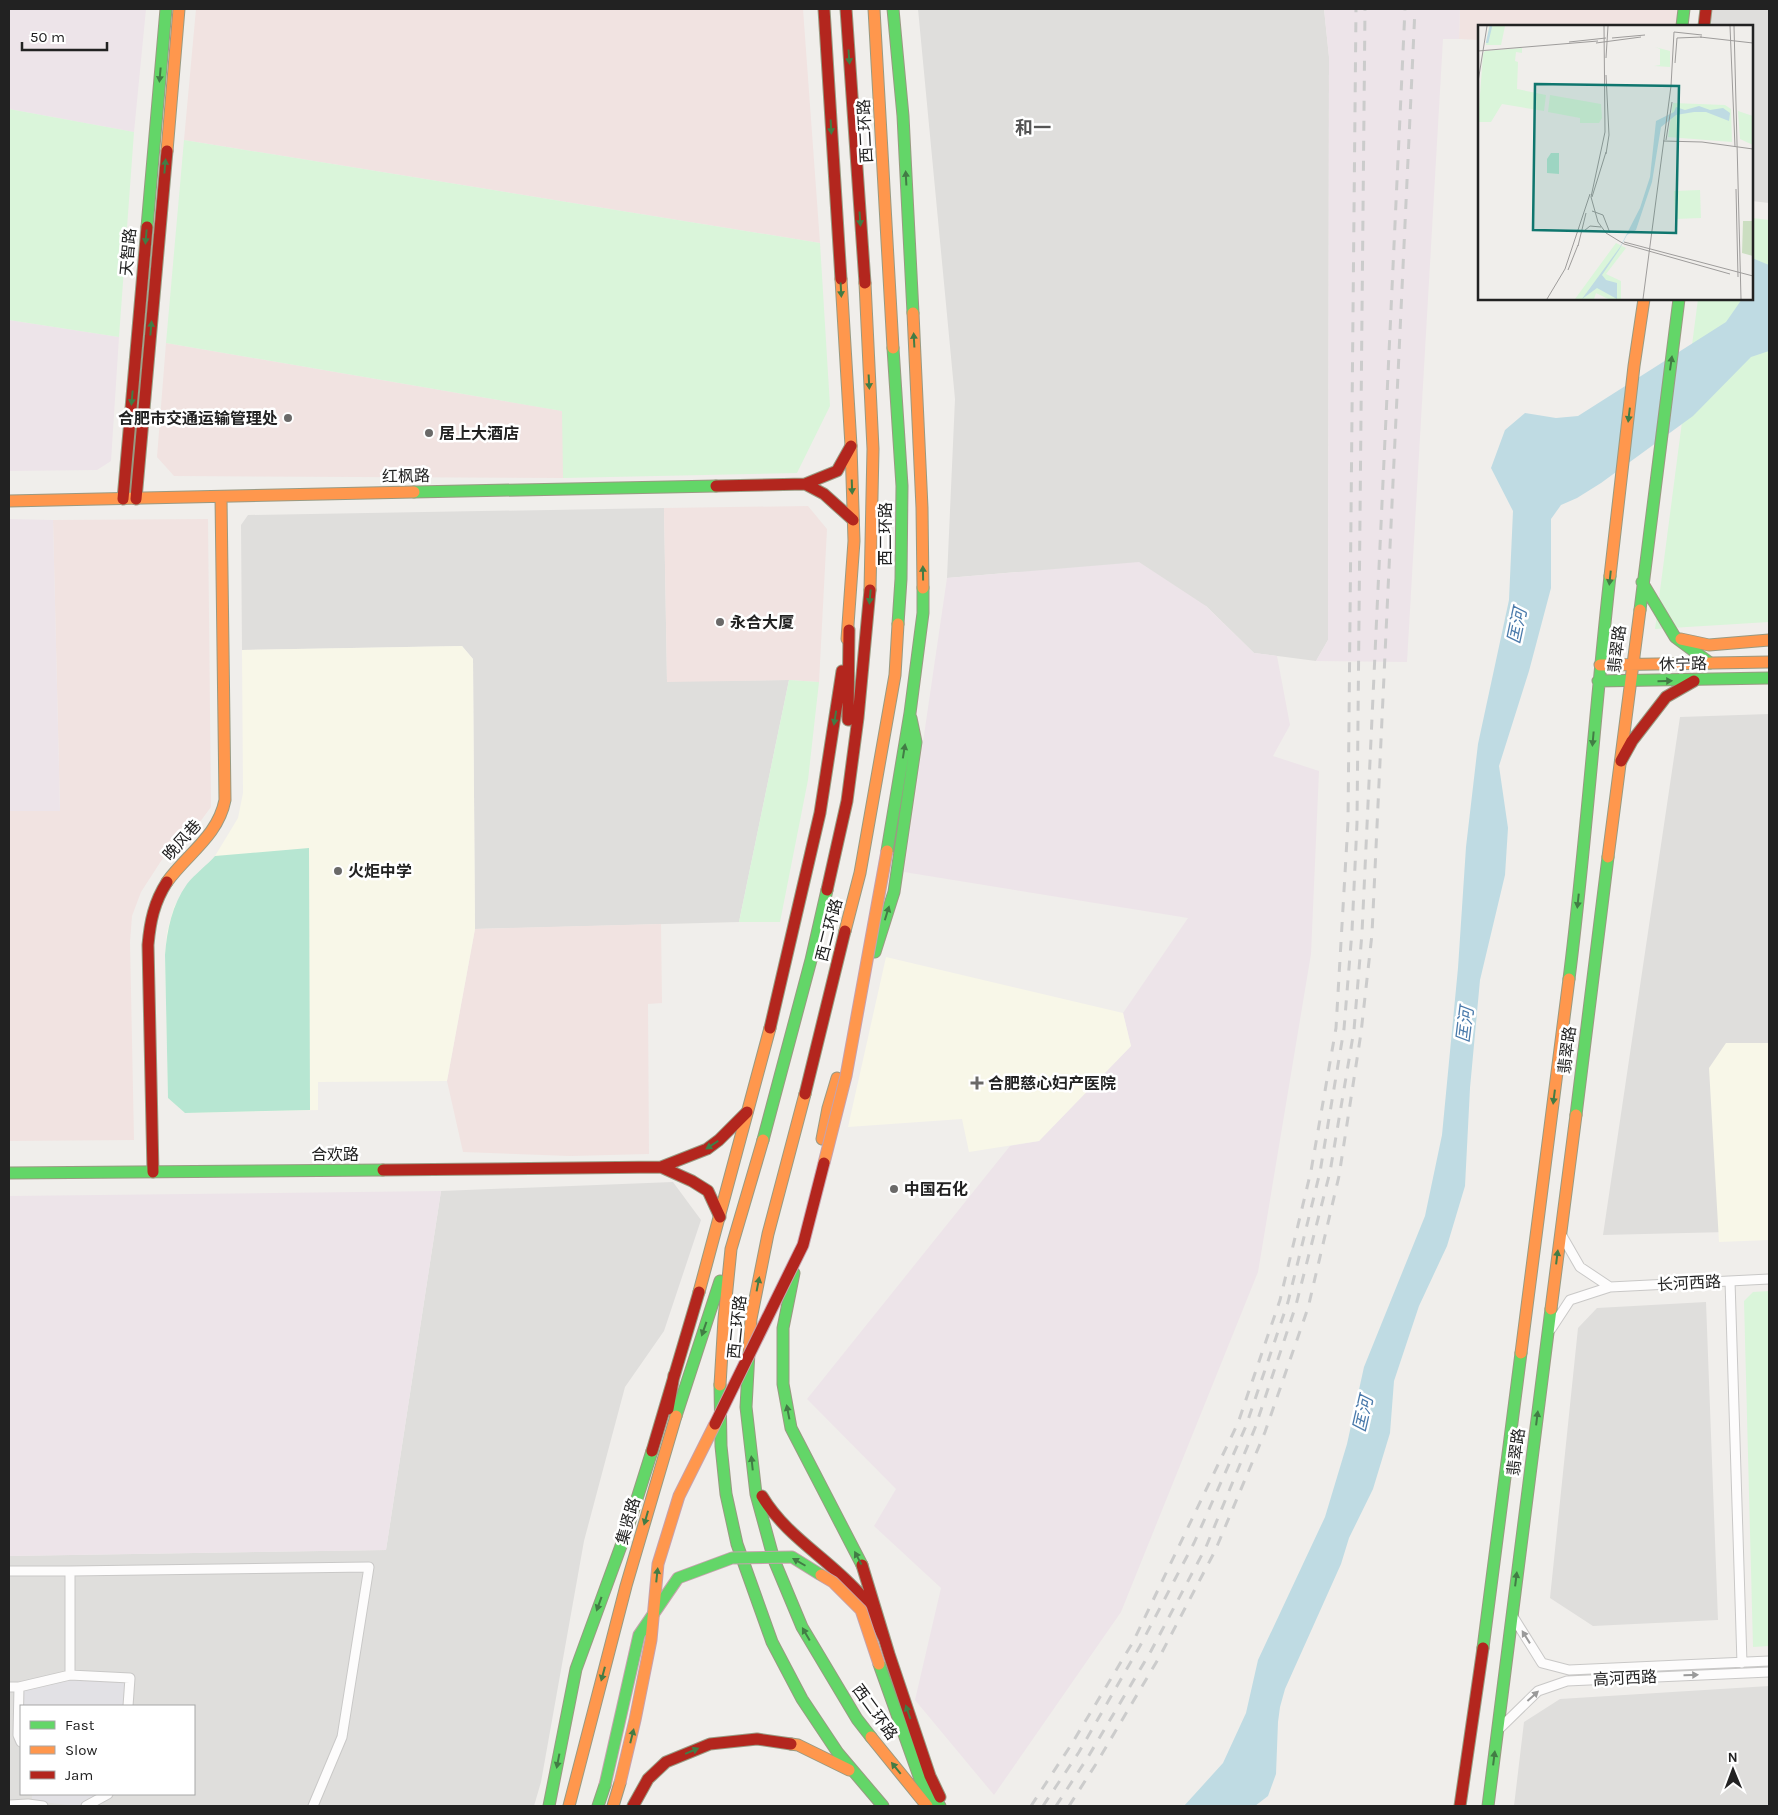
<svg xmlns="http://www.w3.org/2000/svg" width="1778" height="1815" font-family="Karla,'Noto Sans SC',sans-serif">
	<rect width="100%" height="100%" fill="#f0eeeb"/>
	<path fill="#dfdedc" fill-rule="evenodd" d="M 918,9 L 1324,9 L 1329,57 L 1328,640 L 1316,661 L 1254,653 L 1206,606 L 1017,572 L 947,578 L 955,399 Z
		M 1706,9 L 1769,9 L 1769,203 L 1752,201 L 1752,26 L 1704,26 Z
		M 664,508 L 667,681 L 789,680 L 739,922 L 475,929 L 473,659 L 462,646 L 242,650 L 241,525 L 248,515 Z
		M 1769,714 L 1769,1231 L 1603,1235 L 1680,717 Z
		M 673,1182 L 701,1220 L 664,1331 L 625,1387 L 584,1541 L 541,1782 L 534,1806 L 9,1806 L 9,1556 L 386,1550 L 441,1191 ZM 21,1706 L 194,1706 L 194,1794 L 21,1794 Z
		M 1706,1302 L 1718,1620 L 1593,1626 L 1550,1598 L 1578,1328 L 1597,1308 Z
		M 1769,1686 L 1769,1806 L 1514,1806 L 1524,1722 L 1560,1699 Z"/>
	<path fill="#f1e3e1" d="M 196,9 L 803,9 L 820,243 L 184,140 Z
		M 1460,9 L 1684,9 L 1682,26 L 1479,26 L 1479,40 L 1459,39 Z
		M 166,343 L 563,411 L 563,478 L 174,476 L 157,457 Z
		M 808,506 L 827,529 L 819,682 L 789,680 L 667,682 L 664,508 Z
		M 208,519 L 211,807 L 191,834 L 163,858 L 141,892 L 132,916 L 130,942 L 134,1140 L 9,1141 L 9,811 L 60,811 L 53,520 Z
		M 661,924 L 662,1003 L 648,1004 L 649,1154 L 570,1156 L 463,1152 L 447,1081 L 475,929 Z"/>
	<path fill="#ede4e9" d="M 9,9 L 146,9 L 134,132 L 9,109 Z
		M 1324,9 L 1460,9 L 1459,39 L 1443,39 L 1407,662 L 1316,661 L 1328,640 L 1329,57 Z
		M 9,320 L 119,337 L 111,461 L 97,470 L 9,471 Z
		M 9,519 L 53,520 L 60,811 L 9,811 Z
		M 1139,562 L 1206,606 L 1254,653 L 1277,656 L 1290,725 L 1273,756 L 1319,771 L 1311,954 L 1258,1272 L 1121,1612 L 994,1795 L 915,1700 L 941,1588 L 874,1526 L 896,1489 L 807,1399 L 1010,1146 L 1039,1141 L 1131,1046 L 1123,1013 L 1188,918 L 904,872 L 947,578 Z
		M 441,1191 L 386,1550 L 9,1556 L 9,1196 Z"/>
	<path fill="#f8f7e8" d="M 462,646 L 473,659 L 475,929 L 447,1081 L 318,1082 L 318,1110 L 185,1113 L 168,1098 L 165,955 L 167,932 L 174,907 L 187,885 L 215,856 L 238,818 L 243,793 L 242,650 Z
		M 886,957 L 1123,1013 L 1131,1046 L 1039,1141 L 969,1152 L 962,1119 L 848,1127 Z
		M 1726,1043 L 1769,1043 L 1769,1240 L 1719,1242 L 1709,1068 Z"/>
	<path fill="#daf5da" d="M 9,109 L 134,132 L 119,337 L 9,320 Z
		M 184,140 L 820,243 L 830,406 L 797,473 L 563,478 L 562,411 L 166,343 Z
		M 1752,218 L 1769,220 L 1769,622 L 1655,629 L 1698,299 L 1752,299 Z
		M 789,680 L 819,682 L 808,780 L 780,922 L 739,922 Z
		M 1769,1291 L 1769,1646 L 1753,1647 L 1744,1301 L 1753,1292 Z"/>
	<path fill="#b7e6d2" d="M 309,848 L 310,1110 L 185,1113 L 168,1098 L 165,955 C 167,930 172,905 187,884 C 195,874 206,866 215,856 Z"/>
	<path fill="#e2e1e5" d="M 69,1679 L 125,1682 L 124,1706 L 23,1706 L 24,1689 Z
		M 32,1794 L 100,1794 L 78,1806 L 32,1801 Z"/>
	<path fill="#bfdbe3" d="M 1752,258 L 1769,265 L 1769,351 L 1751,357 L 1693,416 L 1601,483 L 1577,498 L 1561,505 L 1551,519 L 1551,588 L 1529,671 L 1499,766 L 1508,828 L 1505,875 L 1480,980 L 1470,1088 L 1465,1186 L 1447,1246 L 1419,1306 L 1394,1381 L 1390,1433 L 1373,1489 L 1349,1538 L 1341,1564 L 1285,1689 L 1280,1707 L 1278,1722 L 1276,1774 L 1268,1796 L 1255,1806 L 1184,1806 L 1223,1763 L 1246,1713 L 1258,1660 L 1325,1517 L 1347,1444 L 1364,1367 L 1425,1216 L 1442,1135 L 1458,968 L 1466,847 L 1478,744 L 1509,600 L 1513,511 L 1491,468 L 1505,430 L 1525,413 L 1556,418 L 1578,416 L 1726,322 L 1742,299 L 1752,299 Z"/>
	<g fill="none" stroke-linecap="round" stroke-linejoin="round">
		<defs>
			<path id="street" d="M 1730,1281 L 1742,1663
				M 1610,1287 L 1769,1279
				M 1551,1329 L 1570,1300 L 1610,1287 L 1580,1267 L 1561,1234
				M 9,1571 L 70,1571 L 70,1675 L 130,1678 L 128,1706
				M 70,1571 L 369,1567 L 342,1737 L 313,1806
				M 1512,1615 L 1542,1663 L 1569,1670 L 1769,1661
				M 9,1687 L 19,1687
				M 1498,1730 L 1538,1691 L 1567,1681 L 1769,1672
				M 21,1742 L 18,1735 L 19,1687 L 70,1675
				M 9,1805 L 28,1804 L 43,1806
				M 86,1806 L 108,1794"/>
			<path id="fast" d="M 893,9 L 903,116 L 913,313
				M 1682,26 L 1684,9
				M 147,227 L 166,9
				M 893,348 L 902,486 L 901,579 L 898,624
				M 414,492 L 716,486
				M 1642,582 L 1675,637 L 1710,663
				M 1640,610 L 1679,299
				M 1598,681 L 1769,678
				M 887,851 L 910,713 L 923,613 L 923,588
				M 875,952 L 894,892 L 916,742 L 911,718
				M 1569,979 C 1586,845 1595,710 1610,576
				M 1576,1115 L 1608,857
				M 763,1140 L 811,960 L 827,890
				M 9,1173 L 383,1170
				M 794,1273 L 783,1328 L 783,1384 L 791,1428 L 862,1565
				M 749,1352 L 746,1407 L 756,1494 L 774,1560 L 802,1627 L 857,1719 L 871,1737
				M 720,1385 L 721,1446 L 726,1494 L 737,1544 L 772,1642 L 802,1699 L 838,1753 L 883,1806
				M 676,1416 L 720,1281
				M 1483,1648 L 1521,1353
				M 879,1664 L 920,1779 L 940,1806
				M 549,1806 L 576,1669 L 629,1524 L 652,1451
				M 598,1806 L 605,1785
				M 1488,1806 L 1551,1309"/>
			<path id="slow" d="M 874,9 L 893,348
				M 167,151 L 179,9
				M 841,279 L 851,446 L 854,541 L 847,639
				M 865,283 L 873,449 L 870,590
				M 913,313 L 922,508 L 923,588
				M 9,501 L 414,492
				M 1610,576 L 1634,366 L 1644,299
				M 1681,639 L 1709,645 L 1769,640
				M 1600,665 L 1769,662
				M 1608,857 L 1640,610
				M 167,882 C 187,854 218,836 225,800 L 221,497
				M 845,931 L 860,873 L 895,675 L 898,624
				M 822,1139 L 828,1108 L 837,1078
				M 699,1292 L 770,1028
				M 1551,1309 L 1576,1115
				M 749,1352 L 751,1319 L 768,1234 L 805,1094
				M 1521,1353 L 1569,979
				M 720,1385 L 724,1319 L 731,1249 L 763,1140
				M 871,1737 L 927,1806
				M 791,1744 L 798,1745 L 849,1770
				M 569,1806 L 626,1586 L 676,1416
				M 613,1806 L 620,1783"/>
			<path id="jam" d="M 824,9 L 841,279
				M 846,9 L 865,283
				M 1704,26 L 1706,9
				M 805,484 L 824,494 L 853,520
				M 716,486 L 805,484 L 837,471 L 851,446
				M 123,499 L 147,227
				M 136,499 L 167,151
				M 848,720 L 849,630
				M 1621,761 L 1632,741 L 1666,697 L 1694,681
				M 827,890 L 847,801 L 858,718 L 870,590
				M 770,1028 L 820,813 L 842,671
				M 805,1094 L 845,931
				M 661,1167 L 692,1181 L 708,1191 L 720,1217
				M 383,1170 L 661,1167 L 707,1149 L 719,1140 L 747,1112
				M 153,1172 L 148,945 C 150,922 154,902 167,882
				M 668,1409 L 674,1375
				M 652,1451 L 699,1292
				M 762,1496 C 786,1536 826,1557 857,1591 C 869,1604 876,1622 884,1638
				M 862,1565 L 889,1654 L 930,1776 L 940,1797
				M 633,1806 L 648,1779 L 666,1762 L 710,1744 L 757,1739 L 791,1744
				M 1460,1806 L 1483,1648"/>
		</defs>
		<use href="#street" stroke="#c9c8c7" stroke-width="11"/>
		<use href="#fast" stroke="#999a82" stroke-width="13"/>
		<use href="#slow" stroke="#999a82" stroke-width="13"/>
		<use href="#jam" stroke="#999a82" stroke-width="13"/>
		<use href="#street" stroke="#fdfcfc" stroke-width="9"/>
		<use href="#fast" stroke="#63d668" stroke-width="11"/>
		<use href="#slow" stroke="#ff974d" stroke-width="11"/>
		<use href="#jam" stroke="#b3261e" stroke-width="11"/>
		<path stroke="#ccc" stroke-width="3" stroke-dasharray="10 10" stroke-linecap="butt" d="M 1031,1806 L 1071,1745 L 1133,1642 L 1238,1423 L 1280,1300 L 1311,1171 L 1336,1028 L 1348,822 L 1356,9
			M 1043,1806 L 1079,1752 L 1140,1646 L 1194,1543 L 1246,1426 L 1288,1302 L 1320,1172 L 1344,1029 L 1352,931 L 1357,823 L 1365,9
			M 1056,1806 L 1088,1757 L 1151,1651 L 1206,1547 L 1255,1428 L 1296,1305 L 1330,1172 L 1354,1030 L 1362,933 L 1405,9
			M 1069,1806 L 1096,1764 L 1160,1656 L 1215,1551 L 1265,1432 L 1308,1308 L 1339,1176 L 1361,1033 L 1372,934 L 1415,9"/>
		<defs>
			<path id="fast-bridge" d="M 605,1785 L 639,1635 L 678,1578 L 732,1558 L 792,1557 L 821,1575"/>
			<path id="slow-bridge" d="M 824,1163 L 846,1076 L 887,851
				M 821,1575 L 833,1582 L 861,1610 L 879,1664
				M 620,1783 L 635,1720 L 651,1640 L 658,1564 L 679,1496 L 715,1424"/>
			<path id="jam-bridge" d="M 715,1424 L 803,1245 L 824,1163"/>
		</defs>
		<use href="#fast-bridge" stroke="#c5a2ac" stroke-width="13" stroke-linecap="butt"/>
		<use href="#slow-bridge" stroke="#c5a2ac" stroke-width="13" stroke-linecap="butt"/>
		<use href="#jam-bridge" stroke="#c5a2ac" stroke-width="13" stroke-linecap="butt"/>
		<use href="#fast-bridge" stroke="#63d668" stroke-width="11"/>
		<use href="#slow-bridge" stroke="#ff974d" stroke-width="11"/>
		<use href="#jam-bridge" stroke="#b3261e" stroke-width="11"/>
	</g>
	<defs><path id="oneway-solid" d="M-6-.8H1V-3.2L6.5 0L1 3.2V.8H-6Z" transform="scale(1.25)"/></defs>
	<g fill="#427c45">
		<use href="#oneway-solid" transform="translate(849 57) rotate(86)"/>
		<use href="#oneway-solid" transform="translate(160 75) rotate(95)"/>
		<use href="#oneway-solid" transform="translate(831 127) rotate(87)"/>
		<use href="#oneway-solid" transform="translate(165 166) rotate(-85)"/>
		<use href="#oneway-solid" transform="translate(906 178) rotate(-93)"/>
		<use href="#oneway-solid" transform="translate(860 219) rotate(86)"/>
		<use href="#oneway-solid" transform="translate(146 237) rotate(95)"/>
		<use href="#oneway-solid" transform="translate(841 290) rotate(87)"/>
		<use href="#oneway-solid" transform="translate(151 328) rotate(-85)"/>
		<use href="#oneway-solid" transform="translate(914 340) rotate(-93)"/>
		<use href="#oneway-solid" transform="translate(1671 363) rotate(-82)"/>
		<use href="#oneway-solid" transform="translate(869 382) rotate(87)"/>
		<use href="#oneway-solid" transform="translate(132 398) rotate(95)"/>
		<use href="#oneway-solid" transform="translate(1629 415) rotate(97)"/>
		<use href="#oneway-solid" transform="translate(852 487) rotate(88)"/>
		<use href="#oneway-solid" transform="translate(923 573) rotate(-91)"/>
		<use href="#oneway-solid" transform="translate(1610 578) rotate(96)"/>
		<use href="#oneway-solid" transform="translate(870 597) rotate(95)"/>
		<use href="#oneway-solid" transform="translate(1665 681) rotate(-1)"/>
		<use href="#oneway-solid" transform="translate(835 718) rotate(99)"/>
		<use href="#oneway-solid" transform="translate(1593 739) rotate(95)"/>
		<use href="#oneway-solid" transform="translate(904 751) rotate(-81)"/>
		<use href="#oneway-solid" transform="translate(1578 901) rotate(96)"/>
		<use href="#oneway-solid" transform="translate(887 913) rotate(-73)"/>
		<use href="#oneway-solid" transform="translate(1554 1097) rotate(97)"/>
		<use href="#oneway-solid" transform="translate(712 1145) rotate(147)"/>
		<use href="#oneway-solid" transform="translate(1557 1257) rotate(-83)"/>
		<use href="#oneway-solid" transform="translate(758 1284) rotate(-79)"/>
		<use href="#oneway-solid" transform="translate(704 1329) rotate(109)"/>
		<use href="#oneway-solid" transform="translate(788 1412) rotate(-101)"/>
		<use href="#oneway-solid" transform="translate(1537 1418) rotate(-83)"/>
		<use href="#oneway-solid" transform="translate(752 1463) rotate(-96)"/>
		<use href="#oneway-solid" transform="translate(646 1518) rotate(106)"/>
		<use href="#oneway-solid" transform="translate(858 1558) rotate(-118)"/>
		<use href="#oneway-solid" transform="translate(799 1562) rotate(-150)"/>
		<use href="#oneway-solid" transform="translate(657 1575) rotate(-84)"/>
		<use href="#oneway-solid" transform="translate(1516 1579) rotate(-83)"/>
		<use href="#oneway-solid" transform="translate(599 1604) rotate(110)"/>
		<use href="#oneway-solid" transform="translate(806 1634) rotate(-120)"/>
		<use href="#oneway-solid" transform="translate(603 1674) rotate(105)"/>
		<use href="#oneway-solid" transform="translate(908 1712) rotate(-109)"/>
		<use href="#oneway-solid" transform="translate(632 1736) rotate(-76)"/>
		<use href="#oneway-solid" transform="translate(692 1751) rotate(-23)"/>
		<use href="#oneway-solid" transform="translate(1494 1758) rotate(-83)"/>
		<use href="#oneway-solid" transform="translate(558 1761) rotate(101)"/>
		<use href="#oneway-solid" transform="translate(896 1768) rotate(-129)"/>
	</g>
	<g fill="#9a9a9a">
		<use href="#oneway-solid" transform="translate(1526 1637) rotate(-122)"/>
		<use href="#oneway-solid" transform="translate(1691 1675) rotate(-2)"/>
		<use href="#oneway-solid" transform="translate(1533 1696) rotate(-42)"/>
	</g>
	<g fill="#6a6968" stroke="#fff" stroke-width="2">
		<circle cx="288" cy="418" r="5"/>
		<circle cx="429" cy="433" r="5"/>
		<circle cx="720" cy="622" r="5"/>
		<circle cx="338" cy="871" r="5"/>
		<path d="M974.5 1075.5h5v5h5v5h-5v5h-5v-5h-5v-5h5z"/>
		<circle cx="894" cy="1189" r="5"/>
	</g>
	<g text-anchor="middle" dominant-baseline="central" stroke-width="5" stroke-linejoin="round" paint-order="stroke">
		<g font-size="16" fill="#222" stroke="#fff">
			<text transform="translate(865 131) rotate(-93)">西二环路</text>
			<text transform="translate(128 252) rotate(-85)">天智路</text>
			<text transform="translate(406 476) rotate(-1)">红枫路</text>
			<text transform="translate(885 534) rotate(-90)">西二环路</text>
			<text transform="translate(1617 649) rotate(-83)">翡翠路</text>
			<text transform="translate(1683 664) rotate(-1)">休宁路</text>
			<text transform="translate(182 840) rotate(-48)">晚风巷</text>
			<text transform="translate(829 930) rotate(-76)">西二环路</text>
			<text transform="translate(1567 1050) rotate(-83)">翡翠路</text>
			<text x="335" y="1154">合欢路</text>
			<text transform="translate(1689 1283) rotate(-3)">长河西路</text>
			<text transform="translate(737 1327) rotate(-84)">西二环路</text>
			<text transform="translate(1516 1452) rotate(-83)">翡翠路</text>
			<text transform="translate(628 1521) rotate(-74)">集贤路</text>
			<text transform="translate(1625 1678) rotate(-3)">高河西路</text>
			<text transform="translate(875 1712) rotate(54)">西二环路</text>
		</g>
		<g font-size="16" font-weight="bold" fill="#222" stroke="#fff" text-anchor="start">
			<text x="278" y="418" text-anchor="end">合肥市交通运输管理处</text>
			<text x="439" y="433">居上大酒店</text>
			<text x="730" y="622">永合大厦</text>
			<text x="348" y="871">火炬中学</text>
			<text x="988" y="1083">合肥慈心妇产医院</text>
			<text x="904" y="1189">中国石化</text>
		</g>
		<g font-size="18" font-weight="bold" fill="#555" stroke="#fff">
			<text x="1033" y="128">和一</text>
		</g>
		<g font-size="18" font-style="italic" fill="#4a7aab" stroke="#fff">
			<text transform="translate(1517 626) rotate(-78)">匡河</text>
			<text transform="translate(1465 1025) rotate(-83)">匡河</text>
			<text transform="translate(1363 1414) rotate(-77)">匡河</text>
		</g>
	</g>
	<g transform="translate(1478 25)">
		<rect width="275" height="275" fill="#f0eeeb"/>
		<path d="M 265,196 L 275,196 L 275,231 L 264,228 Z" fill="#cbdec1"/>
		<path d="M 11,1 L 27,1 L 23,20 L 8,20 ZM 177,22 L 192,26 L 192,42 L 176,41 L 182,40 L 182,24 ZM 44,23 L 44,28 L 38,27 L 37,36 L 40,37 L 39,64 L 68,70 L 66,86 L 24,79 L 13,97 L 0,97 L 5,29 L 7,26 ZM 72,70 L 123,79 L 124,93 L 121,98 L 102,98 L 102,93 L 70,87 ZM 195,78 L 247,80 L 253,84 L 254,117 L 190,112 ZM 260,86 L 275,91 L 275,120 L 262,114 ZM 222,165 L 223,193 L 197,194 L 196,166 ZM 138,218 L 148,223 L 128,249 L 143,256 L 143,274 L 130,274 L 118,268 L 116,274 L 97,274 Z" fill="#daf5da"/>
		<path d="M 73,128 L 81,128 L 81,149 L 69,148 L 69,134 Z" fill="#b7e6d2"/>
		<path d="M 221,81 L 232,85 L 245,83 L 252,88 L 251,96 L 228,87 L 216,87 L 198,90 L 183,102 L 174,157 L 158,205 L 149,210 L 141,225 L 124,250 L 128,255 L 139,258 L 139,274 L 119,263 L 104,274 L 142,222 L 162,183 L 172,152 L 178,96 L 196,87 L 198,82 L 207,85 Z" fill="#bfdbe3"/>
		<path fill="none" stroke="#bfdbe3" stroke-width="2.5" d="M 9,18 L 13,1"/>
		<path fill="none" stroke="#9e9c9b" stroke-width="1" d="M 126,1 L 127,107 L 113,172 L 120,197 L 128,208 L 146,219 L 252,249M 252,1 L 257,122M 256,1 L 263,274M 222,12 L 275,18M 134,13 L 167,10M 91,17 L 128,13M 118,18 L 163,12M 0,26 L 120,16M 128,33 L 130,1M 197,38 L 199,13 L 224,12M 0,57 L 9,1M 188,115 L 194,77M 185,116 L 224,117 L 275,124M 128,129 L 131,110 L 128,50M 258,164 L 260,252M 114,172 L 128,127M 114,186 L 125,190 L 132,208M 106,206 L 112,201 L 123,202M 146,217 L 275,251M 100,221 L 108,188M 90,245 L 100,220M 69,274 L 87,244 L 112,169M 165,274 L 193,61 L 196,7 L 224,10"/>
		<path fill="#0f766e" fill-opacity="0.15" stroke="#0f766e" stroke-width="2.5" d="M 57,59 L 201,61 L 198,208 L 55,205 Z"/>
		<rect width="275" height="275" fill="none" stroke="#222" stroke-width="2.5"/>
	</g>
	<rect width="1778" height="1815" fill="none" stroke="#222222" stroke-width="20"/>
	<rect x="20" y="1705" width="175" height="90" fill="#ffffff" stroke="#a7a7a7"/>
	<rect x="30" y="1721" width="25" height="8" fill="#63d668" stroke="#a7a7a7"/>
	<text x="65" y="1730" font-size="15" fill="#222222">Fast</text>
	<rect x="30" y="1746" width="25" height="8" fill="#ff974d" stroke="#a7a7a7"/>
	<text x="65" y="1755" font-size="15" fill="#222222">Slow</text>
	<rect x="30" y="1771" width="25" height="8" fill="#b3261e" stroke="#a7a7a7"/>
	<text x="65" y="1780" font-size="15" fill="#222222">Jam</text>
	<g transform="translate(1733 1770) rotate(359)" stroke="#ffffff" stroke-width="4" paint-order="stroke">
	<path d="M0-4L9 19L0 12L-9 19Z" fill="#222222"/>
	<text y="-8" font-size="14" font-weight="bold" text-anchor="middle" fill="#222222">N</text>
	</g>
	<path d="M22 42v8h85v-8" fill="none" stroke="#222222" stroke-width="2.5"/>
	<text x="30" y="42" font-size="15" fill="#222222" stroke="#ffffff" stroke-width="4" paint-order="stroke">50 m</text>
</svg>
